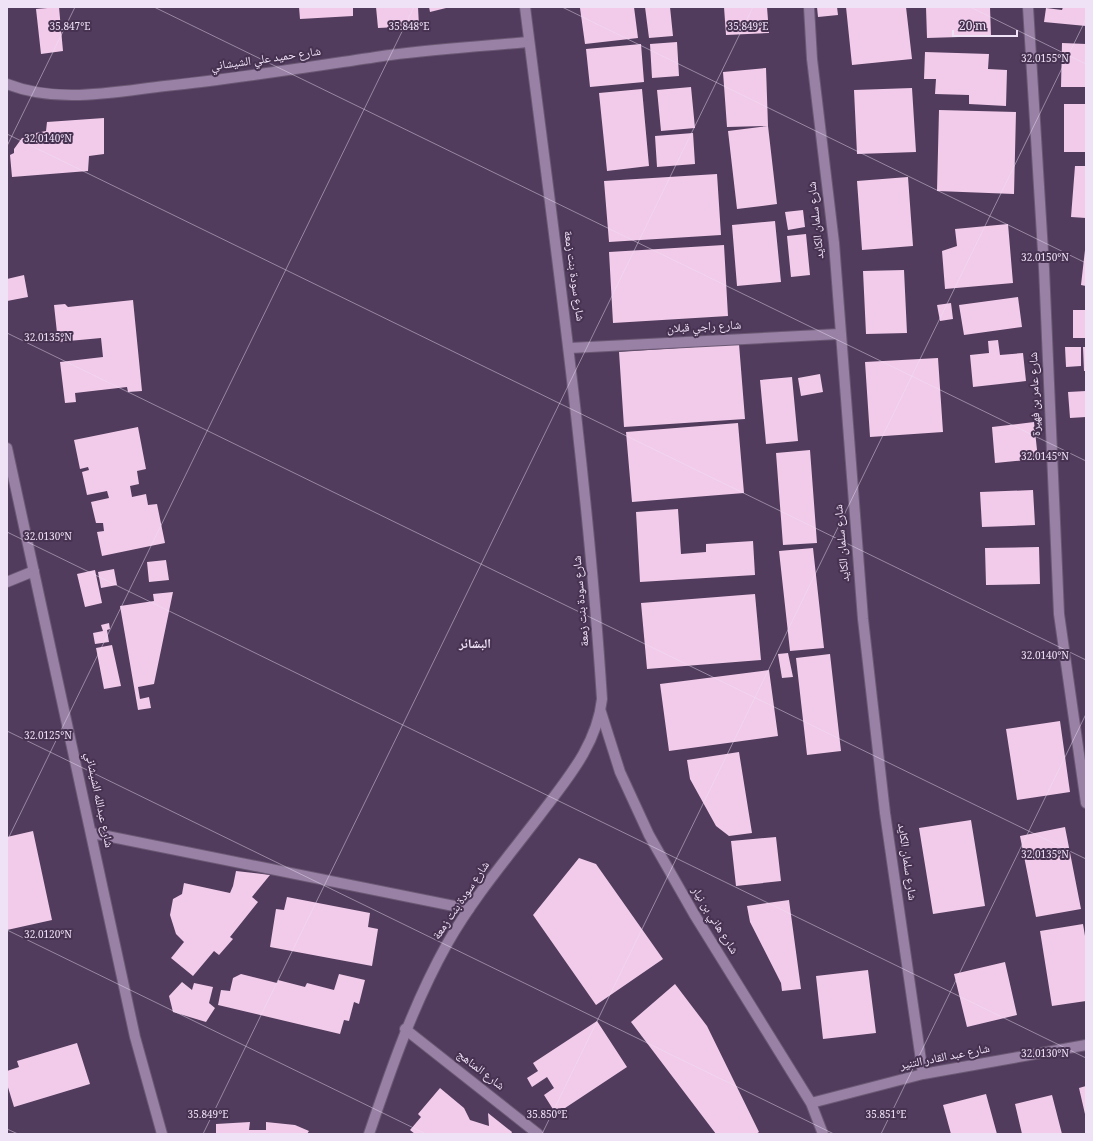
<svg xmlns="http://www.w3.org/2000/svg" width="1093" height="1141" font-family="Georgia,'Noto Naskh Arabic',serif">
	<rect width="100%" height="100%" fill="#513c5d"/>
	<path fill="#f2cbea" d="M 59,7 L 63,51 L 41,54 L 36,9 Z
		M 299,7 L 353,7 L 353,16 L 300,19 Z
		M 376,7 L 418,7 L 419,26 L 378,28 Z
		M 429,7 L 446,7 L 446,8 L 430,12 Z
		M 591,7 L 634,7 L 638,38 L 585,44 L 580,8 Z
		M 645,7 L 670,7 L 673,36 L 649,38 Z
		M 724,7 L 767,7 L 769,33 L 726,35 Z
		M 817,7 L 837,7 L 838,15 L 818,17 Z
		M 846,7 L 906,7 L 912,59 L 852,65 Z
		M 926,7 L 990,7 L 991,36 L 927,38 Z
		M 1063,7 L 1086,7 L 1086,26 L 1044,22 L 1046,8 L 1062,10 Z
		M 677,42 L 679,76 L 652,78 L 650,44 Z
		M 1062,43 L 1086,44 L 1086,87 L 1061,87 Z
		M 641,44 L 644,82 L 590,87 L 586,49 Z
		M 925,52 L 989,54 L 988,69 L 1007,70 L 1006,106 L 969,104 L 969,95 L 935,94 L 936,79 L 924,79 Z
		M 766,68 L 768,126 L 777,204 L 737,209 L 728,131 L 768,126 L 727,127 L 723,72 Z
		M 691,87 L 695,128 L 661,131 L 657,90 Z
		M 912,88 L 916,152 L 857,154 L 854,90 Z
		M 642,89 L 649,166 L 607,171 L 599,93 Z
		M 1064,104 L 1086,104 L 1086,152 L 1064,152 Z
		M 939,110 L 1016,112 L 1014,194 L 937,191 Z
		M 104,118 L 104,154 L 89,156 L 88,171 L 12,177 L 10,155 L 14,153 L 14,149 L 22,138 L 35,137 L 36,133 L 46,131 L 47,122 Z
		M 693,133 L 695,164 L 657,167 L 655,136 Z
		M 1075,166 L 1086,166 L 1086,218 L 1071,217 Z
		M 717,174 L 721,235 L 609,242 L 604,181 Z
		M 908,177 L 913,246 L 862,250 L 857,181 Z
		M 803,210 L 805,227 L 788,230 L 785,212 Z
		M 775,221 L 781,282 L 737,286 L 732,225 Z
		M 1008,224 L 1013,283 L 945,289 L 942,251 L 957,246 L 955,229 Z
		M 806,234 L 810,275 L 791,277 L 787,236 Z
		M 724,245 L 728,316 L 613,323 L 609,252 Z
		M 1085,250 L 1086,250 L 1086,286 L 1081,285 Z
		M 904,270 L 907,333 L 866,334 L 863,271 Z
		M 24,275 L 28,297 L 7,301 L 7,279 Z
		M 1018,297 L 1022,327 L 964,335 L 959,305 Z
		M 133,300 L 142,391 L 128,392 L 127,387 L 75,393 L 76,402 L 65,403 L 60,362 L 103,357 L 101,338 L 58,342 L 54,305 L 65,304 L 68,307 Z
		M 951,303 L 953,319 L 940,321 L 937,305 Z
		M 1073,310 L 1086,310 L 1086,338 L 1073,338 Z
		M 998,340 L 1000,355 L 1023,353 L 1026,381 L 973,387 L 970,355 L 989,353 L 988,341 Z
		M 739,344 L 745,419 L 624,427 L 619,352 Z
		M 1065,347 L 1081,347 L 1081,366 L 1066,367 Z
		M 1083,347 L 1086,347 L 1086,371 L 1084,371 Z
		M 938,358 L 943,432 L 870,437 L 865,362 Z
		M 820,374 L 823,392 L 801,396 L 798,378 Z
		M 792,377 L 798,441 L 766,444 L 760,380 Z
		M 1086,391 L 1086,417 L 1070,418 L 1068,392 Z
		M 1034,422 L 1038,459 L 995,463 L 992,427 Z
		M 738,423 L 744,493 L 632,502 L 626,432 Z
		M 138,427 L 146,469 L 137,471 L 139,484 L 130,486 L 132,497 L 146,494 L 148,505 L 157,504 L 165,543 L 102,556 L 97,532 L 104,531 L 103,523 L 96,523 L 91,502 L 109,498 L 107,491 L 87,495 L 82,472 L 89,470 L 88,467 L 80,469 L 74,440 Z
		M 810,450 L 817,543 L 783,545 L 776,453 Z
		M 1033,490 L 1035,525 L 982,527 L 980,492 Z
		M 678,509 L 681,554 L 706,552 L 706,544 L 753,541 L 755,575 L 640,582 L 636,512 Z
		M 1039,547 L 1040,584 L 986,585 L 985,548 Z
		M 813,548 L 824,648 L 790,651 L 779,551 Z
		M 166,560 L 169,580 L 149,582 L 147,562 Z
		M 114,569 L 117,585 L 101,588 L 98,572 Z
		M 95,570 L 102,603 L 85,607 L 77,574 Z
		M 173,592 L 154,684 L 138,687 L 140,699 L 149,697 L 151,708 L 138,710 L 120,606 L 154,601 L 153,594 Z
		M 755,594 L 761,660 L 647,669 L 641,603 Z
		M 109,623 L 110,629 L 107,630 L 109,642 L 95,644 L 93,633 L 103,631 L 101,625 Z
		M 112,645 L 121,686 L 104,689 L 96,648 Z
		M 788,653 L 793,677 L 782,678 L 778,654 Z
		M 830,654 L 841,751 L 807,755 L 796,658 Z
		M 769,670 L 778,736 L 669,751 L 660,684 Z
		M 1060,721 L 1070,792 L 1017,800 L 1006,729 Z
		M 739,752 L 752,833 L 729,836 L 716,826 L 690,779 L 687,760 Z
		M 971,820 L 985,906 L 933,914 L 919,828 Z
		M 1065,827 L 1081,909 L 1036,917 L 1020,836 Z
		M 33,831 L 52,920 L 7,930 L 7,837 Z
		M 776,837 L 781,881 L 736,886 L 731,841 Z
		M 579,858 L 596,864 L 663,959 L 596,1005 L 533,915 Z
		M 236,871 L 270,875 L 252,897 L 258,902 L 230,937 L 233,939 L 219,955 L 214,951 L 193,976 L 171,958 L 184,942 L 176,934 L 170,915 L 173,899 L 182,894 L 184,883 L 230,893 L 233,886 Z
		M 287,897 L 370,913 L 368,927 L 378,929 L 372,966 L 270,947 L 276,909 L 284,910 Z
		M 789,900 L 801,989 L 782,991 L 781,983 L 750,922 L 747,906 Z
		M 1083,924 L 1086,942 L 1086,1001 L 1052,1006 L 1040,931 Z
		M 1005,962 L 1017,1015 L 967,1027 L 954,974 Z
		M 868,970 L 876,1033 L 823,1039 L 816,976 Z
		M 241,974 L 277,983 L 278,980 L 305,987 L 307,983 L 334,990 L 339,974 L 365,980 L 359,1004 L 354,1002 L 349,1021 L 344,1020 L 340,1034 L 218,1005 L 221,990 L 230,991 L 233,978 Z
		M 182,982 L 192,990 L 194,983 L 213,987 L 209,1003 L 215,1008 L 206,1022 L 173,1012 L 169,996 Z
		M 675,984 L 707,1026 L 759,1132 L 756,1134 L 716,1134 L 631,1022 Z
		M 597,1021 L 627,1067 L 556,1114 L 544,1095 L 554,1088 L 547,1077 L 532,1087 L 527,1078 L 538,1071 L 533,1063 Z
		M 77,1043 L 90,1084 L 14,1107 L 7,1084 L 7,1071 L 19,1067 L 17,1061 Z
		M 1086,1086 L 1086,1114 L 1085,1114 L 1079,1088 Z
		M 440,1088 L 464,1108 L 470,1120 L 489,1126 L 488,1113 L 512,1132 L 511,1134 L 415,1134 L 410,1130 L 421,1117 L 418,1114 Z
		M 986,1094 L 997,1134 L 951,1134 L 943,1105 Z
		M 1052,1095 L 1062,1134 L 1022,1134 L 1015,1104 Z
		M 250,1122 L 249,1130 L 266,1130 L 266,1122 L 295,1125 L 309,1131 L 307,1134 L 216,1134 L 216,1124 Z"/>
	<g fill="none" stroke-linecap="round" stroke-linejoin="round">
		<defs>
			<path id="minor" d="M 809,7 L 812,59 L 834,243 L 863,619 L 885,813 L 923,1074
				M 1028,7 L 1044,268 L 1059,614 L 1086,803
				M 7,84 C 58,104 113,92 165,86 C 241,78 315,66 390,55 C 436,49 483,46 529,42
				M 570,348 L 839,334
				M 7,448 L 135,1037 L 162,1134
				M 7,582 L 34,571
				M 601,712 L 620,772 L 649,835 L 694,914 L 811,1103 L 823,1134
				M 92,833 L 469,909
				M 405,1029 L 538,1134
				M 811,1103 L 923,1074 L 1086,1045"/>
			<path id="tertiary" d="M 369,1134 C 391,1069 413,1005 447,944 C 473,898 508,857 540,815 C 567,779 597,745 602,699 C 587,467 554,237 525,7"/>
		</defs>
		<use href="#minor" stroke="#6b5874" stroke-width="12"/>
		<use href="#tertiary" stroke="#6b5874" stroke-width="12"/>
		<use href="#minor" stroke="#9881a5" stroke-width="10"/>
		<use href="#tertiary" stroke="#9881a5" stroke-width="10"/>
	</g>
	<path fill="none" stroke="#efe2f6" stroke-width="1" stroke-opacity="0.45" d="M 154,7 L 1086,461M 562,7 L 1086,263M 970,7 L 1086,64M 7,134 L 1086,660M 7,146 L 75,7M 7,333 L 1086,859M 7,532 L 1086,1058M 7,731 L 834,1134M 7,841 L 414,7M 7,930 L 426,1134M 7,1129 L 18,1134M 203,1134 L 753,7M 542,1134 L 1086,19M 881,1134 L 1086,714"/>
	<g text-anchor="middle" dominant-baseline="central" stroke-width="4" stroke-linejoin="round" paint-order="stroke">
		<g font-size="12" fill="#efe2f6" stroke="#473252">
			<text transform="translate(266 60) rotate(-8)">شارع حميد علي الشيشاني</text>
			<text transform="translate(817 220) rotate(-96)">شارع سلمان الكايد</text>
			<text transform="translate(573 276) rotate(82)">شارع سودة بنت زمعة</text>
			<text transform="translate(704 328) rotate(-3)">شارع راجي قبلان</text>
			<text transform="translate(1036 394) rotate(-92)">شارع عامر بن فهيرة</text>
			<text transform="translate(843 543) rotate(-95)">شارع سلمان الكايد</text>
			<text transform="translate(582 601) rotate(-95)">شارع سودة بنت زمعة</text>
			<text transform="translate(98 800) rotate(78)">شارع عبدالله الشيشاني</text>
			<text transform="translate(906 862) rotate(82)">شارع سلمان الكايد</text>
			<text transform="translate(462 901) rotate(-56)">شارع سودة بنت زمعة</text>
			<text transform="translate(714 921) rotate(58)">شارع هاني بن نيار</text>
			<text transform="translate(945 1058) rotate(-11)">شارع عبد القادر التنير</text>
			<text transform="translate(480 1071) rotate(38)">شارع المناهج</text>
		</g>
		<g font-size="13" font-weight="bold" fill="#efe2f6" stroke="#473252">
			<text x="475" y="645">البشائر</text>
		</g>
	</g>
	<g font-size="10" text-anchor="middle" fill="#efe2f6" stroke="#473252" stroke-width="4" stroke-linejoin="round" paint-order="stroke">
		<text x="70" y="30">35.847°E</text>
		<text x="409" y="30">35.848°E</text>
		<text x="748" y="30">35.849°E</text>
		<text x="1045" y="62">32.0155°N</text>
		<text x="48" y="142">32.0140°N</text>
		<text x="1045" y="261">32.0150°N</text>
		<text x="48" y="341">32.0135°N</text>
		<text x="1045" y="460">32.0145°N</text>
		<text x="48" y="540">32.0130°N</text>
		<text x="1045" y="659">32.0140°N</text>
		<text x="48" y="739">32.0125°N</text>
		<text x="1045" y="858">32.0135°N</text>
		<text x="48" y="938">32.0120°N</text>
		<text x="1045" y="1057">32.0130°N</text>
		<text x="208" y="1118">35.849°E</text>
		<text x="547" y="1118">35.850°E</text>
		<text x="886" y="1118">35.851°E</text>
	</g>
	<rect width="1093" height="1141" fill="none" stroke="#efe2f6" stroke-width="16"/>
	<path d="M953 30v6h64v-6" fill="none" stroke="#efe2f6" stroke-width="2"/>
	<text x="959" y="30" font-size="12" fill="#efe2f6" stroke="#473252" stroke-width="3" paint-order="stroke">20 m</text>
</svg>
